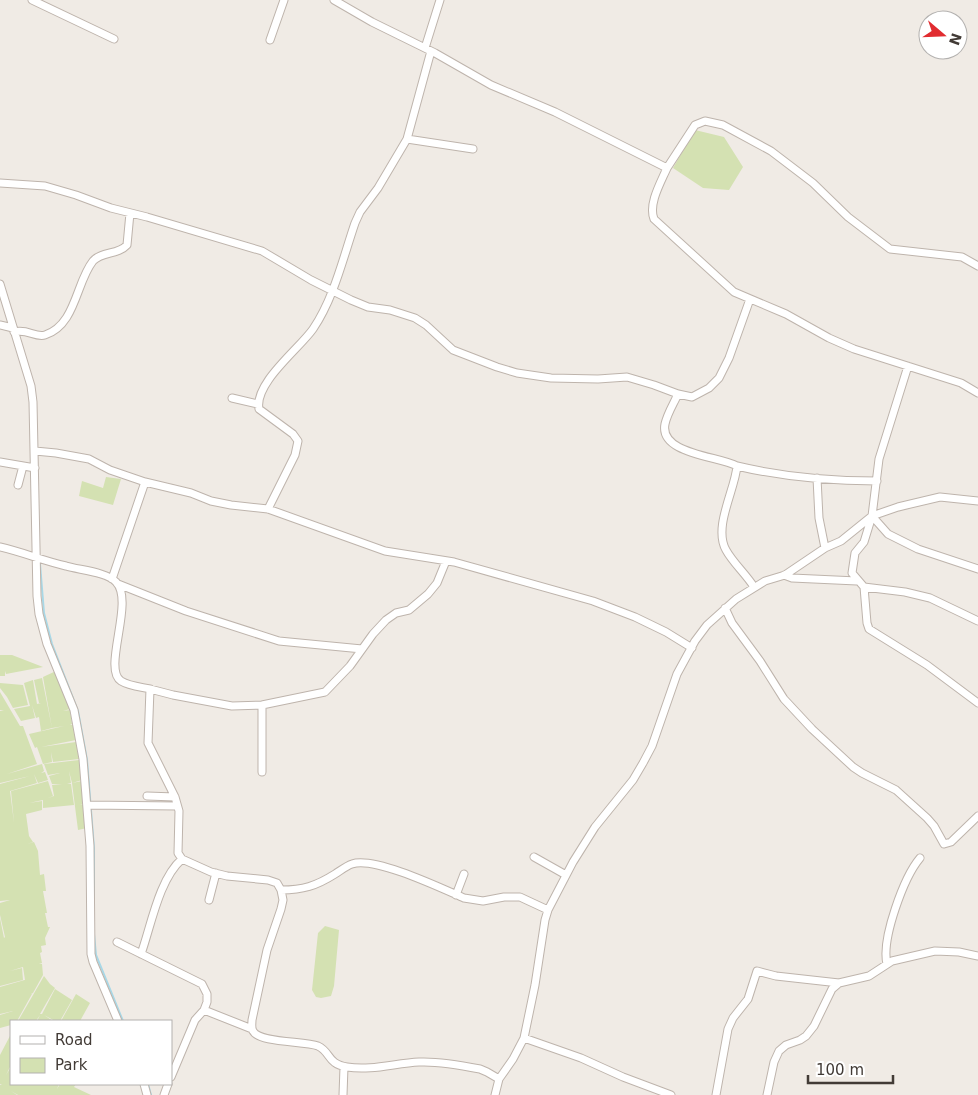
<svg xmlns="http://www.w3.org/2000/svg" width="978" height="1095" font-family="'DejaVu Sans',sans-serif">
	<rect width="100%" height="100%" fill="#f0ebe5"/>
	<path fill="#d4e1b2" d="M 695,130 L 724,137 L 743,167 L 729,190 L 703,188 L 673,168 Z
		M 106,477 L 121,479 L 113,505 L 79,496 L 82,481 L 103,488 Z
		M 0,655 L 12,655 L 43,667 L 6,674 L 5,671 L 5,676 L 0,676 Z
		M 56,671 L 70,709 L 63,711 L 70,710 L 72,724 L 70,725 L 73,725 L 76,740 L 41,747 L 76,742 L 79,759 L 53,762 L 51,752 L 52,762 L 43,764 L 37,747 L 35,748 L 29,734 L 64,726 L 52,728 L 43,677 Z
		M 42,678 L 52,728 L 41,731 L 39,717 L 36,718 L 32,705 L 35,718 L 21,721 L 14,709 L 30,706 L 24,683 L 33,680 L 37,704 L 41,703 L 39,703 L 34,680 Z
		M 0,683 L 23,685 L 28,705 L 13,708 L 7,697 L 0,688 Z
		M 0,692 L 20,726 L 23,726 L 37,764 L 7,774 L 42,764 L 44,771 L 41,773 L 45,772 L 48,780 L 38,783 L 34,774 L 37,783 L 10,791 L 14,823 L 11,791 L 48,781 L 53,796 L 48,798 L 54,796 L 52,785 L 62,784 L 52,784 L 49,776 L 60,773 L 48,775 L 44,764 L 79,760 L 82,780 L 72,783 L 69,771 L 71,783 L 67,784 L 71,784 L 74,805 L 43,808 L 43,800 L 29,803 L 42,801 L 42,810 L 26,814 L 29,836 L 33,842 L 27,844 L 34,842 L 38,851 L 40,875 L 44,874 L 46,891 L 43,891 L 47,913 L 45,913 L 48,927 L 50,927 L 45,938 L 46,945 L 41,946 L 42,952 L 40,953 L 42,963 L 39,964 L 42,964 L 43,975 L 33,993 L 31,994 L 32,994 L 17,1021 L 11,1021 L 11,1025 L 0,1028 L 0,1015 L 13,1011 L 0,1014 L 0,987 L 28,979 L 25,980 L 23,967 L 10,971 L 22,968 L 23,980 L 0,986 L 0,918 L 4,938 L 5,937 L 0,915 L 0,903 L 10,900 L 0,901 L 0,784 L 30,776 L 0,783 L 0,711 L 4,710 L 0,710 Z
		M 82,781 L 83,793 L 79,793 L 83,793 L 84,804 L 80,804 L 85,805 L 87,828 L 78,830 L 72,783 Z
		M 325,926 L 339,930 L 334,986 L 331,996 L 321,998 L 316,997 L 312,990 L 318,933 Z
		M 44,976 L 50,984 L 55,988 L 40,1014 L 42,1014 L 55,989 L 72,1000 L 60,1021 L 55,1021 L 44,1015 L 53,1021 L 37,1021 L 40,1015 L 36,1021 L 18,1021 Z
		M 76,994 L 90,1003 L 80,1021 L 61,1021 Z
		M 11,1034 L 11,1065 L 6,1075 L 11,1067 L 11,1084 L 59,1084 L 57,1089 L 60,1084 L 76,1084 L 74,1087 L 91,1095 L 18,1095 L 11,1091 L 17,1095 L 0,1095 L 0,1085 L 2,1085 L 0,1084 L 0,1055 Z"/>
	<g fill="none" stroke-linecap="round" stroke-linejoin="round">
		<path stroke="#a8d8e7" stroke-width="2" d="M 40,564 L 44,613 L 52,644 L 78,711 L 87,760 L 94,848 L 94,904
			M 94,934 L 96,955 L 123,1021
			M 148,1084 L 151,1095"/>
		<defs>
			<path id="minor" d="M 32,0 L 114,39
				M 334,0 L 372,22 L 435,53 L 491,85 L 555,112 L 667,168 C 661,182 648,204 654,219 L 734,292 L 786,314 L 829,338 L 854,349 L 961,383 L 978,393
				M 270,40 L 284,0
				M 425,48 L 440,0
				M 407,139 L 473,149
				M 667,168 L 695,125 L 705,121 L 723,125 L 771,151 L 813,183 L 848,217 L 890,249 L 962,257 L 978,266
				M 0,183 L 45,186 L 76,195 L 111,208 L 147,217 L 262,251 L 311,280 L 351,300 L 368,307 L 390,310 L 415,318 L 426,325 L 453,350 L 497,367 L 517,373 L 551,378 L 598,379 L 627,377 L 654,385 L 678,394 L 692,397 L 709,388 L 719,378 L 729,358 L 750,299
				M 0,284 L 31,386 L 33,402 L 37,596 L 39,614 L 47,644 L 74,710 L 83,759 L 90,846 L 91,954 L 93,962 L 118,1021
				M 0,325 L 13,328
				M 14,332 C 27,328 35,338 45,335 C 76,325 76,282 93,261 C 102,251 118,255 127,245 L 130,213
				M 908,366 L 879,459 L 872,516 L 864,542 L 855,553 L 852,573 L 864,587 L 867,623 L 869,629 L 927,665 L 978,703
				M 678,394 C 674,403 667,414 665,424 C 659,454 718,456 737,466 C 735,490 713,527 726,550 C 733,563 746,574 754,587
				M 232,398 L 258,404
				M 35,451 L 56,453 L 89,459 L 110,470 L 145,482
				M 0,462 L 35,468
				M 737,466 C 783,477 830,481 877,481
				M 817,478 L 819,518 L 825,548
				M 18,485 L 23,466
				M 268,509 L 295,455 L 298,441 L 293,434 L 259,409 C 254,383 299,349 313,329 C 334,298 343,258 355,223 L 360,212 L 378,188 L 407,139 L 431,51
				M 872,516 L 888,534 L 918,549 L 978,569
				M 0,547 C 22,552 44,561 66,566 C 79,570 107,572 116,582 C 135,601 102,669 121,681 C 129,686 141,687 150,689 L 148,743 L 175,797 L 179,811 L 178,853 L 182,859 L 211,872 L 227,876 L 268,880 L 277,883 L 281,890 L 283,900 L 281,909 L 267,950 L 252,1020 C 252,1023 251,1028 253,1031 C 259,1043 304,1041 318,1046 C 331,1052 327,1064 347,1067 C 371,1071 396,1063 419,1062 C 439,1061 460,1065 480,1069 L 487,1072 L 499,1079
				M 784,575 L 792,578 L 857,581
				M 112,579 L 145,482 L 191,493 L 211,501 L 231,505 L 268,509 L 385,551 L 454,562 L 593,601 L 635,617 L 666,632 L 692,648
				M 118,584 L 186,611 L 279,641 L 362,649
				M 864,587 L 905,592 L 930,598 L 978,621
				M 725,608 L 732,623 L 760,661 L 784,699 L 812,729 L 853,767 L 862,773 L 896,790 L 927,818 L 934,826 L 944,844 L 951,842 L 978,816
				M 150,689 L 173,695 L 232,706 L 262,705 L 325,692 L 350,666 L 373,634 L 386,620 L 396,613 L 409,610 L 428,594 L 437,583 L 446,561
				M 262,772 L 262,705
				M 147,796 L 175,797
				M 87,805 L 177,806
				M 534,857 L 566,875
				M 281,890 C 303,890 316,886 335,874 C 340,871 346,866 352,864 C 374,856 441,888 464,898 L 483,901 L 504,897 L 520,897 L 548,910
				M 456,895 L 464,874
				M 209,900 L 216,873
				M 117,942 L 202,984 L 207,994 L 207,1002 L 204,1010 L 195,1020 L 171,1077
				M 141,954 C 151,926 159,879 182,859
				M 887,964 C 881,939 904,877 920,858
				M 204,1010 L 252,1029
				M 524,1038 L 581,1058 L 623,1077 L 671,1095
				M 144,1084 L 147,1095
				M 164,1095 L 168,1084
				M 343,1095 L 344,1067
				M 495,1095 L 499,1079 L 513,1059 L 524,1038 L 535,985 L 545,920 L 548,910 L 573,862 L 595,827 L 633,780 L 643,763 L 652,746 L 677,674 L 695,641 L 707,625 L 736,599 L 765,581 L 785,575 L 825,548 L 841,541 L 872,516 L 898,507 L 940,497 L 978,501
				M 716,1095 L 728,1029 L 733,1018 L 748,999 L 757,971 L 776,976 L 839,983
				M 767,1095 L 774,1062 L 779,1051 L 786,1045 L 800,1040 L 806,1036 L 814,1026 L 832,989 L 839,983 L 869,976 L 892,961 L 935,951 L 959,952 L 978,956"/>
		</defs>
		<use href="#minor" stroke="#beb4ac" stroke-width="9"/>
		<use href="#minor" stroke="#fff" stroke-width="7"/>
	</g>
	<rect x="10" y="1020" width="162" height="65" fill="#ffffff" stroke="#b3b1af"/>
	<rect x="20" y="1036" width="25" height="8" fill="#ffffff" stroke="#b3b1af"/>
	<text x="55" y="1045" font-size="15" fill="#423b36">Road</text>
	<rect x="20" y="1058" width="25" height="15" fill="#d4e1b2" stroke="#b3b1af"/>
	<text x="55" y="1070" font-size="15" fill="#423b36">Park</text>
	<g transform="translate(943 35) rotate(109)"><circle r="24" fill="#ffffff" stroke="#b3b1af"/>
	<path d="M0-4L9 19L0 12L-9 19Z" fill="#e12c30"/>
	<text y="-8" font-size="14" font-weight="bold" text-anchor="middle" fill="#423b36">N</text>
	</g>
	<path d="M808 1075v8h85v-8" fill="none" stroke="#423b36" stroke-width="2.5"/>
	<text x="816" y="1075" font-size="15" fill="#423b36" stroke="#ffffff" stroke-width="4" paint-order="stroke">100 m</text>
</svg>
